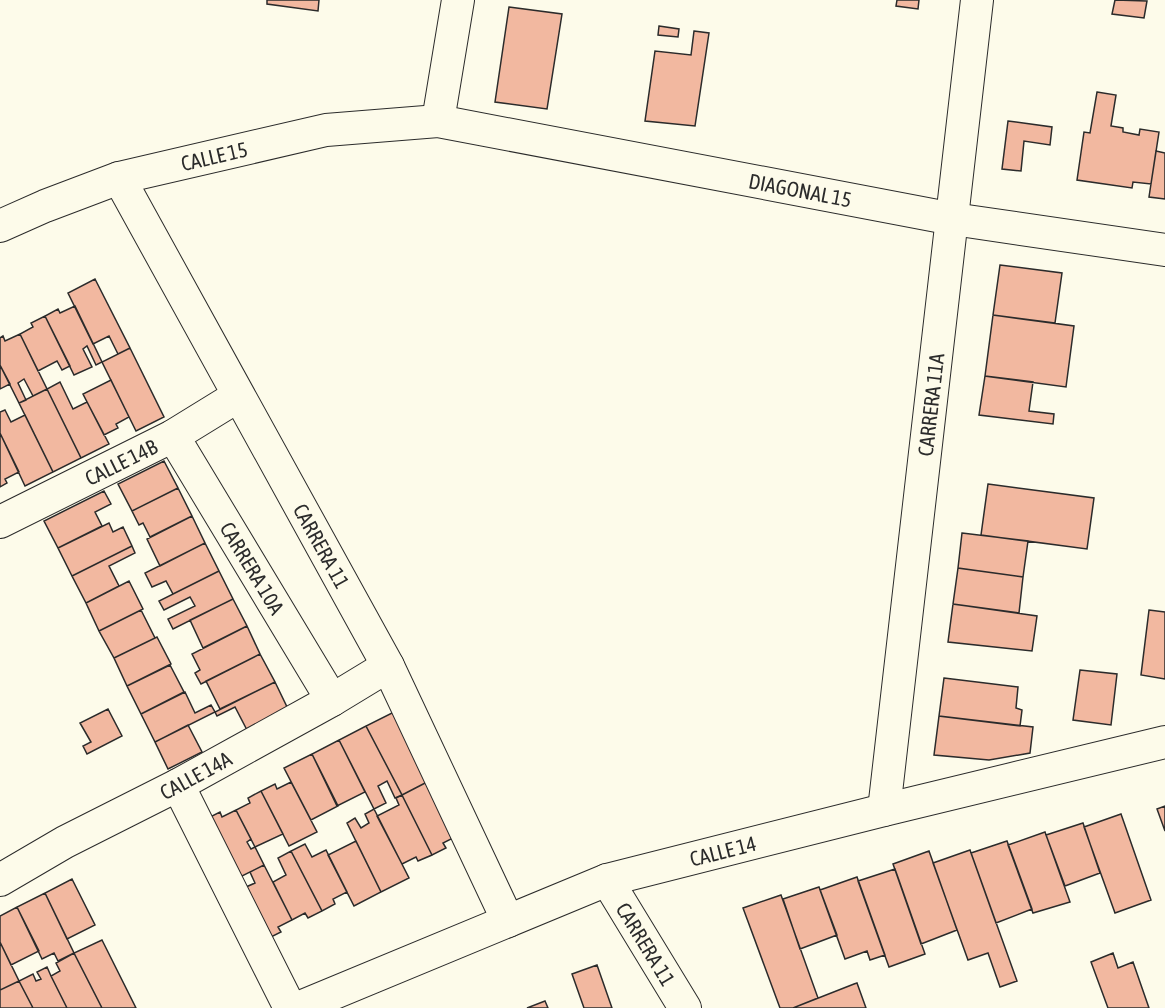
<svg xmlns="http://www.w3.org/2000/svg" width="1165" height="1008" font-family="'Asap Condensed',sans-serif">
	<rect width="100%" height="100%" fill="#fdfbea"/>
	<path fill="#f2b8a0" stroke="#2b2b2b" stroke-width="1.5" d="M 267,0 L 319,0 L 318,11 L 267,4 Z
		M 897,0 L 919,0 L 918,9 L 896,6 Z
		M 1115,0 L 1147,1 L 1144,18 L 1112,14 Z
		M 509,7 L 562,14 L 547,109 L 495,102 Z
		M 659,26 L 679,29 L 678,37 L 658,35 Z
		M 694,31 L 709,33 L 695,126 L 645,121 L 655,51 L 691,55 Z
		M 1097,92 L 1116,95 L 1111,126 L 1123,128 L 1123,132 L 1139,135 L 1140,129 L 1159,132 L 1151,184 L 1133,182 L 1132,188 L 1077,180 L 1084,132 L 1090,133 Z
		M 1008,121 L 1052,127 L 1050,145 L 1024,141 L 1021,171 L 1002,169 Z
		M 1156,151 L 1165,153 L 1165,199 L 1149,197 Z
		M 1000,265 L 1062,273 L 1055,323 L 993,315 Z
		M 95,279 L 130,348 L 118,354 L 109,336 L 93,344 L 68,293 Z
		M 75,306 L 102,362 L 96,365 L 87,346 L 83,349 L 92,367 L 74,375 L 45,316 L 58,309 L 60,313 Z
		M 993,315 L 1074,326 L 1066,387 L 985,376 Z
		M 45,316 L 70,366 L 62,370 L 57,361 L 38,371 L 20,334 L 33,327 L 31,323 Z
		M 20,334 L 47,389 L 33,396 L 24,379 L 18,383 L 26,400 L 19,403 L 0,365 L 0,338 L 3,336 L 5,341 Z
		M 130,348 L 164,417 L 136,431 L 102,362 Z
		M 0,365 L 10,384 L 0,389 Z
		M 985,376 L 1033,382 L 1029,411 L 1054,414 L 1053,424 L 979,415 Z
		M 111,380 L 129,417 L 116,424 L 118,428 L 104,435 L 83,394 Z
		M 60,382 L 73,409 L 87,402 L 109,444 L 81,458 L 47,389 Z
		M 47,389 L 81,458 L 53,472 L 19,403 Z
		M 5,410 L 11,422 L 25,415 L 53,472 L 25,486 L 0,433 L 0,412 Z
		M 0,433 L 19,472 L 5,479 L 7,483 L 0,487 Z
		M 164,461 L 178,488 L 132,511 L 118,484 Z
		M 988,484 L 1094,498 L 1087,549 L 981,535 Z
		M 178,488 L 192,516 L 150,537 L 143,523 L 139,525 L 132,511 Z
		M 104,491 L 111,504 L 95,512 L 102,526 L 58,548 L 44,521 Z
		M 192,516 L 205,543 L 160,566 L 147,539 Z
		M 109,523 L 113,532 L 123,527 L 132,546 L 72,576 L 58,548 Z
		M 962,533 L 1028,541 L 1023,577 L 958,568 Z
		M 205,543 L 219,571 L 173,594 L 166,581 L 152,587 L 145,573 Z
		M 132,546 L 135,553 L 109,566 L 119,586 L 86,603 L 72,576 Z
		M 958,568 L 1023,577 L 1019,613 L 953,604 Z
		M 219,571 L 233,599 L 173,629 L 168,619 L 195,606 L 190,597 L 164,610 L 159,601 Z
		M 129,581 L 143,609 L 99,631 L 86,603 Z
		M 233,599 L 247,626 L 203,648 L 190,620 Z
		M 953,604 L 1037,616 L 1032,651 L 948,642 Z
		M 141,610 L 155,638 L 114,658 L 99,631 Z
		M 1149,610 L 1165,612 L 1165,679 L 1141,675 Z
		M 247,626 L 260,654 L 201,684 L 195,673 L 200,670 L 192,654 Z
		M 157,637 L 171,664 L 127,686 L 114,658 Z
		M 260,654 L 275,682 L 220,709 L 206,681 Z
		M 170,665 L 184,692 L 141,714 L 127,686 Z
		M 1080,670 L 1117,674 L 1111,725 L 1073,720 Z
		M 944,678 L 1018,687 L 1016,708 L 1022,710 L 1020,726 L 939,716 Z
		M 275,682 L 288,709 L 247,730 L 235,707 L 217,716 L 215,712 Z
		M 185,692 L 195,713 L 211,705 L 215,712 L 155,742 L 141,714 Z
		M 108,709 L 122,736 L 87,754 L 83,746 L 91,742 L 80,723 Z
		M 394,712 L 429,781 L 402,795 L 366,726 Z
		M 939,716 L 1033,727 L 1030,753 L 989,760 L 934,755 Z
		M 188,725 L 202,752 L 168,769 L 155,742 Z
		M 366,726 L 402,795 L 395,798 L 387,781 L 378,786 L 386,803 L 374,809 L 339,740 Z
		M 339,740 L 365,792 L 337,806 L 312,754 Z
		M 312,754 L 338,806 L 311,820 L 284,768 Z
		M 429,781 L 457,836 L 443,843 L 446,848 L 432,855 L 402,795 Z
		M 291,782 L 317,832 L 289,846 L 261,791 L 275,784 L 277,789 Z
		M 261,791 L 283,834 L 255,847 L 236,810 L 250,803 L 248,798 Z
		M 402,795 L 432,855 L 418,861 L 416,857 L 402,864 L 377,816 L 399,805 L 396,798 Z
		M 1165,806 L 1165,831 L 1157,809 Z
		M 374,809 L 409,878 L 381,892 L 347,823 L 355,818 L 361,828 L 369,823 L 365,814 Z
		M 236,810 L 251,839 L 247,842 L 251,849 L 255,847 L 264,865 L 236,879 L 206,819 L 220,812 L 222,817 Z
		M 1121,814 L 1151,900 L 1115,913 L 1084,827 Z
		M 1083,823 L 1100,873 L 1065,886 L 1046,835 Z
		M 1045,832 L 1070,902 L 1033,913 L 1008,845 Z
		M 356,841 L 381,892 L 354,906 L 328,855 Z
		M 1007,841 L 1032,909 L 996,923 L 971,853 Z
		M 305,844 L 312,857 L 326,850 L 347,892 L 333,899 L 335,904 L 322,911 L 291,851 Z
		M 970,850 L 1017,981 L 1000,987 L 988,953 L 968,960 L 933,863 Z
		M 291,851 L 322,911 L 308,918 L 305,913 L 292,920 L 273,882 L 286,875 L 278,858 Z
		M 929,851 L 957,930 L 921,944 L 893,864 Z
		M 264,865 L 292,920 L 278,927 L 281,932 L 267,939 L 246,887 L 255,883 L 250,872 Z
		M 895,869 L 925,954 L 889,967 L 858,881 Z
		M 857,877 L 885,955 L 870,960 L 867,951 L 845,959 L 820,890 Z
		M 72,879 L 95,925 L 67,939 L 45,893 Z
		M 819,887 L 837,935 L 800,949 L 783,899 Z
		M 45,893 L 74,953 L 58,961 L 54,953 L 42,959 L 17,907 Z
		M 781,895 L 818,998 L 793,1008 L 780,1008 L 743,908 Z
		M 17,907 L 39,951 L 11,965 L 0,942 L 0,916 Z
		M 102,940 L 136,1008 L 102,1008 L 74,953 Z
		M 0,942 L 19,981 L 0,990 Z
		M 74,953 L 102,1008 L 67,1008 L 51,976 L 60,971 L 56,963 Z
		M 1113,953 L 1118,968 L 1133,962 L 1149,1008 L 1108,1008 L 1091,962 Z
		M 597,965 L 612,1008 L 584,1008 L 572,974 Z
		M 47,967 L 51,976 L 67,1008 L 33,1008 L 19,981 L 33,974 L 36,981 L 41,979 L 37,972 Z
		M 19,981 L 33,1008 L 0,1008 L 0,990 Z
		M 857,983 L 866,1008 L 793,1008 L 854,984 Z
		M 545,1001 L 548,1008 L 527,1008 Z"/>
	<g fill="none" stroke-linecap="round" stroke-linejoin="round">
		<defs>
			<g id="minor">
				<path d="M 438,121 L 458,0"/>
				<path id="s1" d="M 119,178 L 388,666 L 508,921"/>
				<path id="s2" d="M 0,226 L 45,206 L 119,178 L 326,130 L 438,121 L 953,219 L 1165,250"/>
				<path id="s3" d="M 173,436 L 332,700"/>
				<path id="s4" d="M 0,522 L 173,436 L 238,396"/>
				<path d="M 178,785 L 290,1008"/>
				<path id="s5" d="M 884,810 L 977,0"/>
				<path id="s6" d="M 0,880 L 65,842 L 178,785 L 332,700 L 388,666"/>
				<path id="s7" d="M 607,880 L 685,1008"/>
				<path id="s8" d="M 298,1008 L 607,880 L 884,810 L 1165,742"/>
			</g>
		</defs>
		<use href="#minor" stroke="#2b2b2b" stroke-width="34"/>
		<use href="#minor" stroke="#fdfbea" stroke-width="32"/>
	</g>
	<g text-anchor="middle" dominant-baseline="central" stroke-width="4.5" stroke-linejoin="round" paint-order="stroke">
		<g font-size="21" fill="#2b2b2b" stroke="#fdfbea">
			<text stroke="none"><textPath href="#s2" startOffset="226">CALLE 15</textPath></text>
			<text stroke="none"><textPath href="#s2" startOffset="822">DIAGONAL 15</textPath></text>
			<text stroke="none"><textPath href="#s5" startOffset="408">CARRERA 11A</textPath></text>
			<text stroke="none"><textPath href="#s4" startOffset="135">CALLE 14B</textPath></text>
			<text stroke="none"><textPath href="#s1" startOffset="420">CARRERA 11</textPath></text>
			<text stroke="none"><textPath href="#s3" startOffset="154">CARRERA 10A</textPath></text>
			<text stroke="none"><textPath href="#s6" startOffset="222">CALLE 14A</textPath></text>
			<text stroke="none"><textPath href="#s8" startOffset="454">CALLE 14</textPath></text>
			<text stroke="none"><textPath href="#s7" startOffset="75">CARRERA 11</textPath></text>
		</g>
	</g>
</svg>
